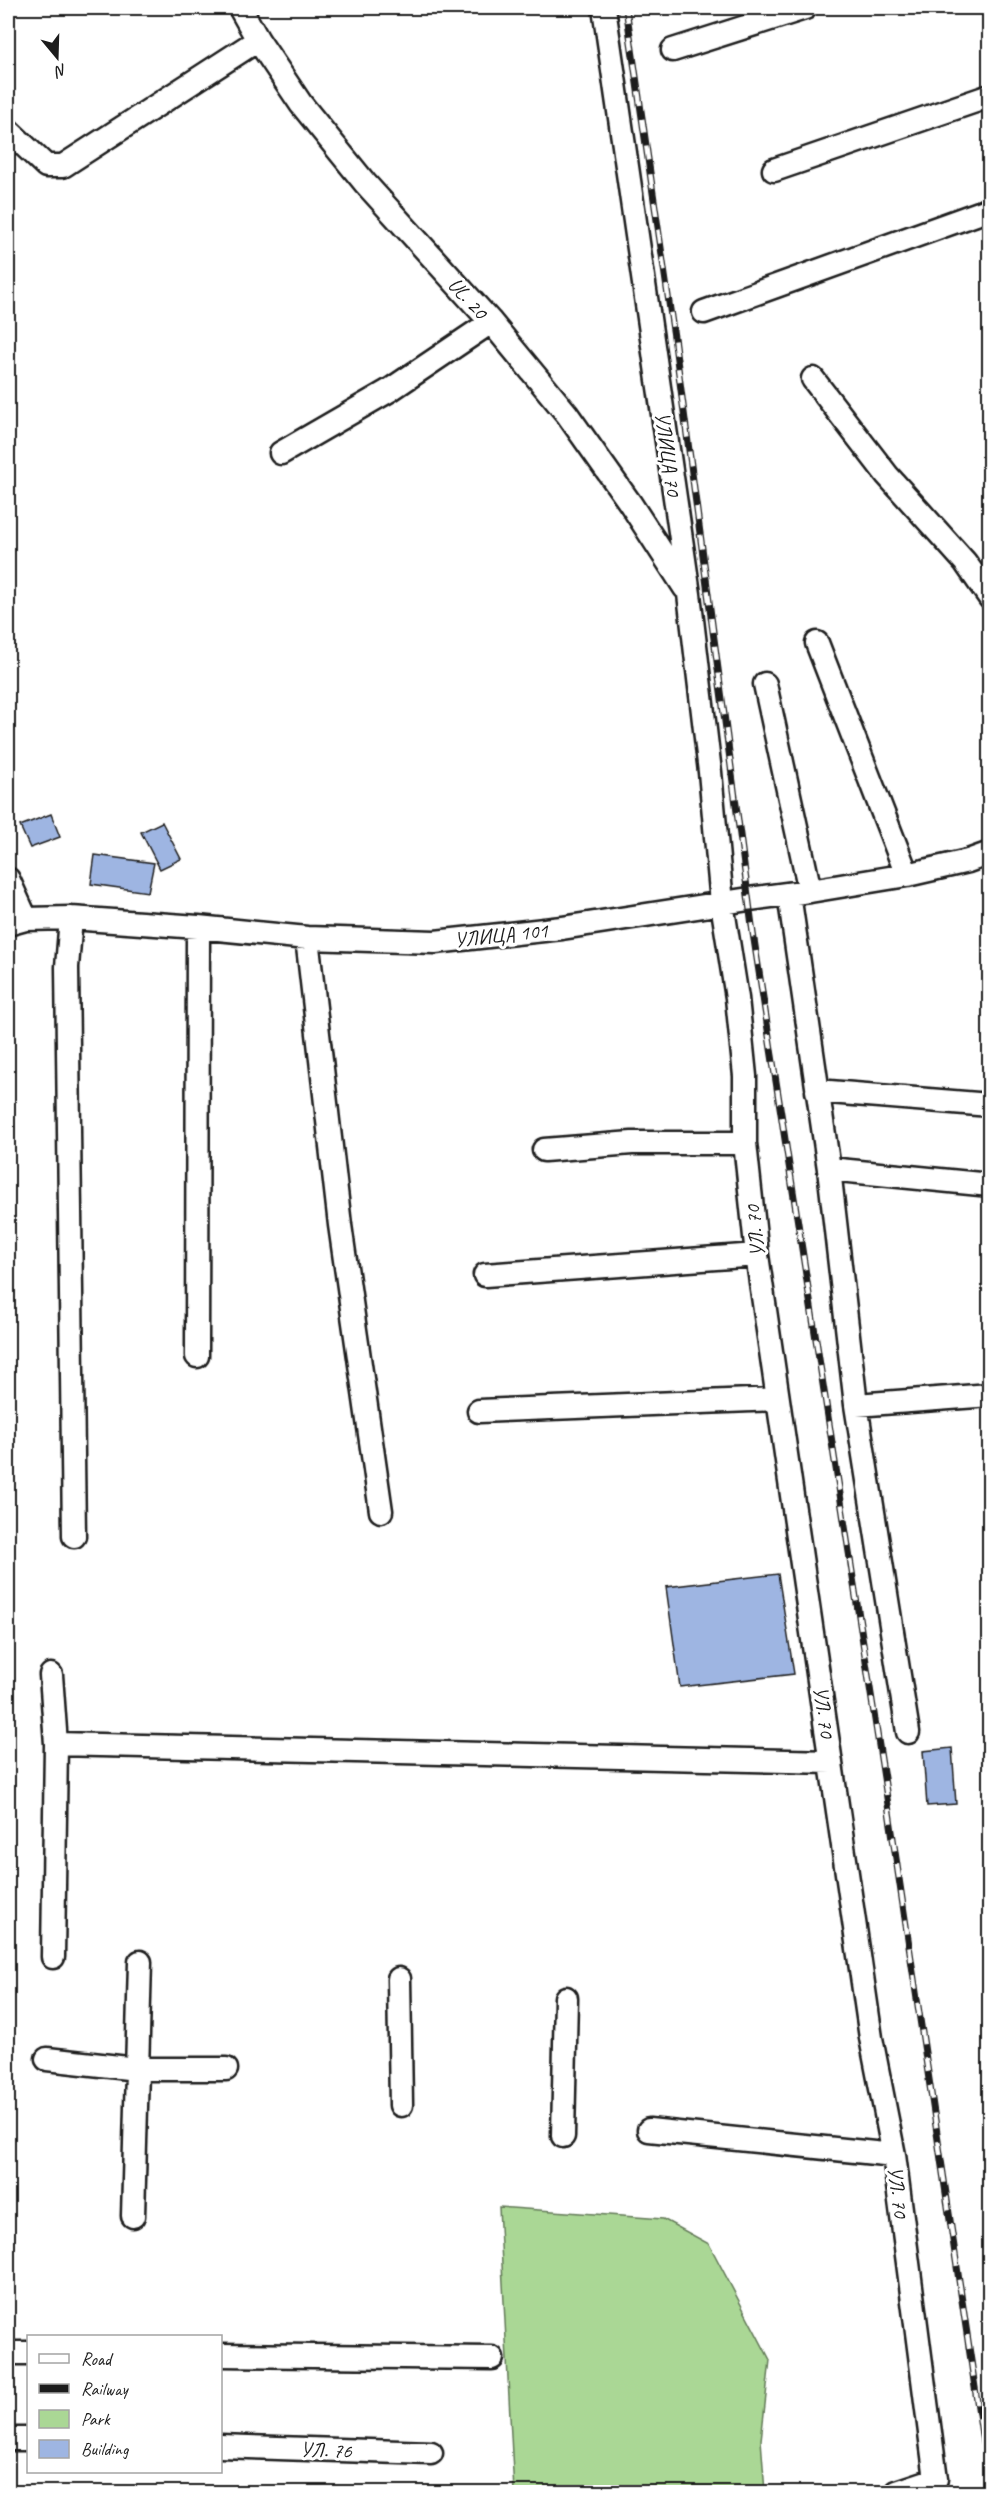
<svg xmlns="http://www.w3.org/2000/svg" width="997" height="2500" font-family="Caveat,sans-serif">
	<rect width="100%" height="100%" fill="#fff"/>
	<filter id="ink" filterUnits="userSpaceOnUse"><feTurbulence type="fractalNoise" baseFrequency=".0167" numOctaves="2"/><feDisplacementMap in="SourceGraphic" scale="12" xChannelSelector="R" yChannelSelector="G"/><feConvolveMatrix kernelMatrix="1 2 1 2 8 2 1 2 1" color-interpolation-filters="sRGB"/></filter>
	<g filter="url(#ink)">
		<path fill="#aad795" stroke="#637a58" stroke-width="1.5" d="M 499,2207 L 663,2219 L 709,2244 L 770,2360 L 761,2440 L 765,2492 L 514,2492 Z"/>
		<path fill="#9eb5e2" stroke="#1c1c1c" stroke-width="1.5" d="M 51,814 L 60,837 L 30,848 L 20,826 Z
			M 162,822 L 181,859 L 160,869 L 141,832 Z
			M 95,855 L 154,863 L 148,892 L 91,884 Z
			M 778,1574 L 794,1674 L 680,1687 L 666,1587 Z
			M 952,1748 L 956,1804 L 927,1806 L 923,1751 Z"/>
		<g fill="none" stroke-linecap="round" stroke-linejoin="round">
			<defs>
				<path id="street" d="M 240,8 L 258,40 L 301,104 L 365,183 L 491,322 L 567,414 L 630,503 L 685,588
					M 604,8 L 689,594 L 710,772 L 722,903 L 737,998 L 745,1076 L 745,1143 L 757,1255 L 871,2038 L 894,2155 L 936,2479 L 897,2492
					M 673,50 L 805,8
					M 8,130 L 46,166 L 63,166 L 258,40
					M 774,170 L 990,96
					M 704,312 L 990,209
					M 813,379 L 887,475 L 965,562 L 990,598
					M 281,453 L 390,390 L 491,322
					M 817,643 L 907,875
					M 765,684 L 810,891
					M 8,879 L 26,919
					M 789,894 L 829,1169 L 856,1405 L 908,1732
					M 71,918 L 67,967 L 74,1536
					M 8,924 L 26,919 L 71,918 L 198,927 L 307,938 L 435,942 L 562,928 L 749,899 L 810,891 L 907,875 L 968,861 L 990,853
					M 307,938 L 340,1225 L 381,1511
					M 817,1091 L 990,1105
					M 544,1150 L 632,1143 L 745,1143
					M 829,1169 L 990,1185
					M 485,1275 L 757,1255
					M 197,1356 L 198,927
					M 856,1405 L 990,1395
					M 479,1411 L 777,1399
					M 51,1675 L 56,1744 L 53,1957
					M 56,1744 L 831,1762
					M 399,1979 L 401,2105
					M 47,2059 L 137,2069 L 226,2069
					M 649,2130 L 894,2155
					M 563,2136 L 566,1998
					M 133,2216 L 140,1962
					M 8,2353 L 28,2353
					M 220,2355 L 492,2358
					M 8,2439 L 28,2439
					M 220,2446 L 431,2453"/>
			</defs>
			<use href="#street" stroke="#1c1c1c" stroke-width="27"/>
			<use href="#street" stroke="#fff" stroke-width="22"/>
			<defs>
				<path id="rail" d="M 626,8 L 674,337 L 753,933 L 884,1778 L 990,2488"/>
			</defs>
			<use href="#rail" stroke="#1c1c1c" stroke-width="7"/>
			<use href="#rail" stroke="#fff" stroke-width="4.5" stroke-dasharray="14" stroke-linecap="butt"/>
		</g>
	</g>
	<g text-anchor="middle" dominant-baseline="central" stroke-width="6" stroke-linejoin="round" paint-order="stroke">
		<g font-size="21" fill="#1c1c1c" stroke="#fff">
			<text transform="translate(468 298) rotate(48)">UL. 20</text>
			<text transform="translate(668 454) rotate(82)">УЛИЦА 70</text>
			<text transform="translate(501 935) rotate(-6)">УЛИЦА 101</text>
			<text transform="translate(755 1231) rotate(-96)">УЛ. 70</text>
			<text transform="translate(824 1712) rotate(82)">УЛ. 70</text>
			<text transform="translate(898 2192) rotate(83)">УЛ. 70</text>
			<text transform="translate(326 2450) rotate(2)">УЛ. 76</text>
		</g>
	</g>
	<rect width="997" height="2500" fill="none" stroke="#fff" stroke-width="30"/>
	<rect x="15" y="15" width="967" height="2470" fill="none" stroke="#1c1c1c" stroke-width="2" filter="url(#ink)"/>
	<rect x="27" y="2335" width="195" height="138" fill="#ffffff" stroke="#a4a4a4" stroke-width="1.5"/>
	<rect x="39" y="2354" width="30" height="9" fill="#ffffff" stroke="#a4a4a4" stroke-width="1.5"/>
	<text x="81" y="2365" font-size="18" fill="#1c1c1c">Road</text>
	<rect x="39" y="2384" width="30" height="9" fill="#1c1c1c" stroke="#a4a4a4" stroke-width="1.5"/>
	<text x="81" y="2395" font-size="18" fill="#1c1c1c">Railway</text>
	<rect x="39" y="2410" width="30" height="18" fill="#aad795" stroke="#a4a4a4" stroke-width="1.5"/>
	<text x="81" y="2425" font-size="18" fill="#1c1c1c">Park</text>
	<rect x="39" y="2440" width="30" height="18" fill="#9eb5e2" stroke="#a4a4a4" stroke-width="1.5"/>
	<text x="81" y="2455" font-size="18" fill="#1c1c1c">Building</text>
	<g transform="translate(57 57) rotate(161)" stroke="#ffffff" stroke-width="4.5" paint-order="stroke">
	<path d="M0-4.5L10 22L0 15L-10 22Z" fill="#1c1c1c"/>
	<text y="-9" font-size="16" font-weight="bold" text-anchor="middle" fill="#1c1c1c">N</text>
	</g>
</svg>
